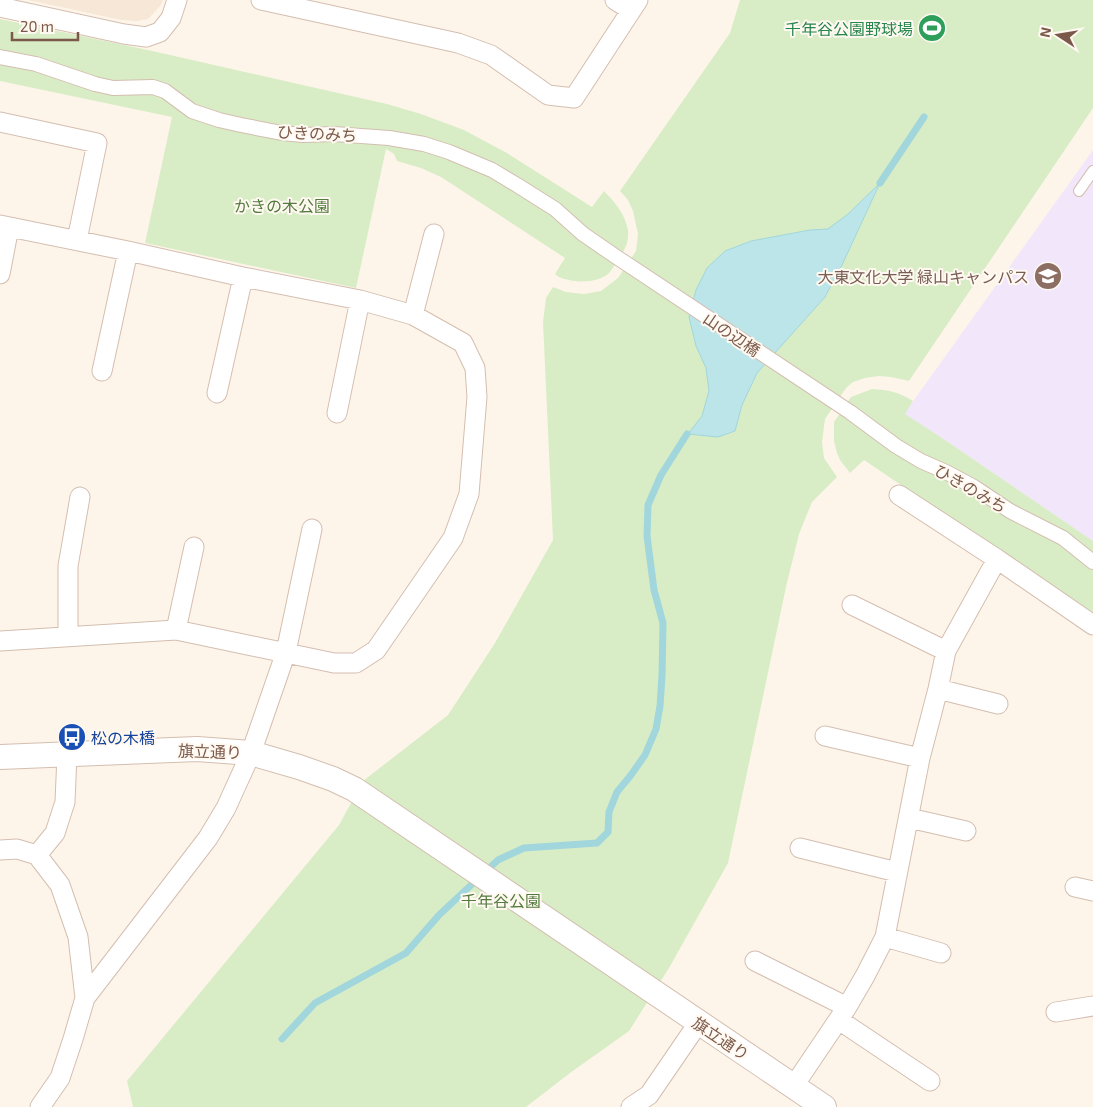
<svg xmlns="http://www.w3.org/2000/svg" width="1093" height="1107" font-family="'Exo 2','Noto Sans JP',sans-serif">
	<rect width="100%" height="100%" fill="#fef5ea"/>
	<path fill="#f6e7d7" d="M 28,0 L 163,0 L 160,6 L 148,19 L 137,21 L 121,20 Z"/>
	<path fill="#f2e6fb" d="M 1093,150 L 1093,541 L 945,440 L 904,414 Z"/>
	<path fill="#d8edc6" d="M 740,0 L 1093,0 L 1093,108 L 909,381 L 891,377 L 879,376 L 865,378 L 853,382 L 846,388 L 825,419 L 822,442 L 824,458 L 837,477 L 812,502 L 799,534 L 786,587 L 728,863 L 669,968 L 629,1031 L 570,1073 L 526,1107 L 133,1107 L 127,1081 L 339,825 L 363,781 L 448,715 L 495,643 L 553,540 L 543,322 L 546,298 L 553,287 L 566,292 L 584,294 L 601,291 L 618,278 L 636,251 L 638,234 L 633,211 L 628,200 L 620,191 L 730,33 Z
		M 0,19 L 148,50 L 387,104 L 421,114 L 464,130 L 507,153 L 592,207 L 604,191 C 615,202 625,214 628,230 C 629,243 625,249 619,259 C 616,263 613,268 610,272 C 601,282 581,283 569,280 C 564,279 559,278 555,274 L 565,258 L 441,177 L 421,168 L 397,161 L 394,154 L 386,149 L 356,288 L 145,243 L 172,117 L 0,81 Z
		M 872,389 C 888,390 899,392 913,401 L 905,414 L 945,440 L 1093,541 L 1093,612 L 991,546 L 864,460 L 850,473 L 840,460 L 837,453 L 834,441 L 834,422 L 851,397 Z"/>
	<path fill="#bce5ea" stroke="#a1d6dc" d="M 880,183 L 842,265 L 825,297 L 757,373 L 742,405 L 735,431 L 718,437 L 688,434 L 702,416 L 709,391 L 706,368 L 696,346 L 689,317 L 696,290 L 707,268 L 725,251 L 751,241 L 810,230 L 828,229 L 848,214 Z"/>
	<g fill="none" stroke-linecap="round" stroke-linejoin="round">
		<path stroke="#a1d6dc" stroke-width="7" d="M 880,183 L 924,117
			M 282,1039 L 315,1003 L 406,953 L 439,915 L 498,860 L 524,848 L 597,843 L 608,832 L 609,812 L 617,792 L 631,775 L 645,755 L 656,729 L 660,706 L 662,676 L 663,623 L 654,590 L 647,536 L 648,505 L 661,475 L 687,434"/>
		<defs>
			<path id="service" d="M 1079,191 L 1093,171"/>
			<path id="pedestrian" d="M 0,57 L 36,64 L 95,84 L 113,88 L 153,87 L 165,91 L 192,111 L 219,120 L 241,125 L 282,133 L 303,135 L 334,134 L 389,138 L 424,144 L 449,152 L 492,170 L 517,185 L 555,209 L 583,234 L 615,256 L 850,412 L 896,446 L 921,461 L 946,472 L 974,487 L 1010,511 L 1063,538 L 1093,562"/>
			<path id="minor" d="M 261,0 L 458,43 L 491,55 L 548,95 L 574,98 L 638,0
				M 615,0 L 631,10
				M 0,7 L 124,34 L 146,37 L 160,32 L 171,18 L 177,0
				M 0,122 L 97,143 L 77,240
				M 0,225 L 128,251 L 243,277 L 360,300 L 413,315 L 463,343 L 475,368 L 477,397 L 469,494 L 453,538 L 376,650 L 356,663 L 334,663 L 176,630 L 0,641
				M 0,274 L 9,227
				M 413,315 L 434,234
				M 102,371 L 128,251
				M 217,393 L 243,277
				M 337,413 L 360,300
				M 899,495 L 997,559 L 1093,625
				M 852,605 L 946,651
				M 176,630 L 194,547
				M 68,636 L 68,566 L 80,497
				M 938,689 L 998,704
				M 825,736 L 920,758
				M 909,818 L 966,831
				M 800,848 L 897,872
				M 0,850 L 17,849 L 37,855 L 60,885 L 78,937 L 85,998
				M 37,855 L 55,833 L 65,802 L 67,755
				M 1075,887 L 1093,891
				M 885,937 L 941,953
				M 755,961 L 847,1007
				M 1056,1012 L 1093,1006
				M 839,1020 L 930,1081
				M 793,1087 L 847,1007 L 865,976 L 885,937 L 920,758 L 938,689 L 946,651 L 997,559
				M 40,1107 L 60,1078 L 73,1039 L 85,998 L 208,838 L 226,808 L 251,753 L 286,652 L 312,529
				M 631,1107 L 649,1095 L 699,1022"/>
			<path id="tertiary" d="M 0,757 L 197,749 L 251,753 L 299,767 L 333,779 L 354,789 L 824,1107"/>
		</defs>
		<use href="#service" stroke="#d4beb0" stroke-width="12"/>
		<use href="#pedestrian" stroke="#d4beb0" stroke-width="16"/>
		<use href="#minor" stroke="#d4beb0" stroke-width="21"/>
		<use href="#tertiary" stroke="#d4beb0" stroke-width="26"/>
		<use href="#service" stroke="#fff" stroke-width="10"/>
		<use href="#pedestrian" stroke="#fff" stroke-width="14"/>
		<use href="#minor" stroke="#fff" stroke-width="19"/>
		<use href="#tertiary" stroke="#fff" stroke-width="24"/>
	</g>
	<defs>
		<symbol id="stadium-disc" viewBox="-11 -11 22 22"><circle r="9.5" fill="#2e9e5b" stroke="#fff9f1"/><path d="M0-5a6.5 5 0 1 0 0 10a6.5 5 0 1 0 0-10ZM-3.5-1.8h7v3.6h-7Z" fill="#fff"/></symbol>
		<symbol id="university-disc" viewBox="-11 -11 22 22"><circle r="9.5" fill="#8d6e63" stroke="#fff9f1"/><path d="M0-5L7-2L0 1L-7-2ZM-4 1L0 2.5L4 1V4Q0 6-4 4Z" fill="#fff"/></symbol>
		<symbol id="bus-disc" viewBox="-11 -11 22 22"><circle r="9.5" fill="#1a4fb4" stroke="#fff9f1"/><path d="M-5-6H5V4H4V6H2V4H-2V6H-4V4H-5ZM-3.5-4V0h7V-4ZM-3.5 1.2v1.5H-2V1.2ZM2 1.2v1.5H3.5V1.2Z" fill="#fff"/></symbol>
	</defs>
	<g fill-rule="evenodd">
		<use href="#stadium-disc" x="916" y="12" width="32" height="32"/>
		<use href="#university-disc" x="1032" y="260" width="32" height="32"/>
		<use href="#bus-disc" x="56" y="721" width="32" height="32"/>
	</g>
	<g text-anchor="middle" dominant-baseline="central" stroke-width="4" stroke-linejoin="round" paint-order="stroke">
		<g font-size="16" fill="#27864d" stroke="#fff9f1" text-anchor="end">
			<text x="913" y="28">千年谷公園野球場</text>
		</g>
		<g font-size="16" fill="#7b594a" stroke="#fff9f1">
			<text transform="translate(317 133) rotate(3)">ひきのみち</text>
			<text transform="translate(732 334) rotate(34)">山の辺橋</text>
			<text transform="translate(971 488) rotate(30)">ひきのみち</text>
			<text transform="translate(210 751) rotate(2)">旗立通り</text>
			<text transform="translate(721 1038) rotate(34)">旗立通り</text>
		</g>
		<g font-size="16" fill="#537b3e" stroke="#fff9f1">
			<text x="282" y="205">かきの木公園</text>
			<text x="501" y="900">千年谷公園</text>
		</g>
		<g font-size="16" fill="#785e54" stroke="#fff9f1" text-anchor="end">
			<text x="1029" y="276">大東文化大学 緑山キャンパス</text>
		</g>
		<g font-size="16" fill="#164399" stroke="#fff9f1" text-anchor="start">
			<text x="91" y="737">松の木橋</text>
		</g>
	</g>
	<g transform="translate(1058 35) rotate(282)" stroke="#fff9f1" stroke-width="4" paint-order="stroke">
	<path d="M0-4L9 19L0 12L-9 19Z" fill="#7b594a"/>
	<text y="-8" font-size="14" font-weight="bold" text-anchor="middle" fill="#7b594a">N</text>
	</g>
	<path d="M12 32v8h66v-8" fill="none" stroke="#7b594a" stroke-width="2.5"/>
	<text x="20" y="32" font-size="15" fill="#7b594a" stroke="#fff9f1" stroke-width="4" paint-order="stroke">20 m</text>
</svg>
